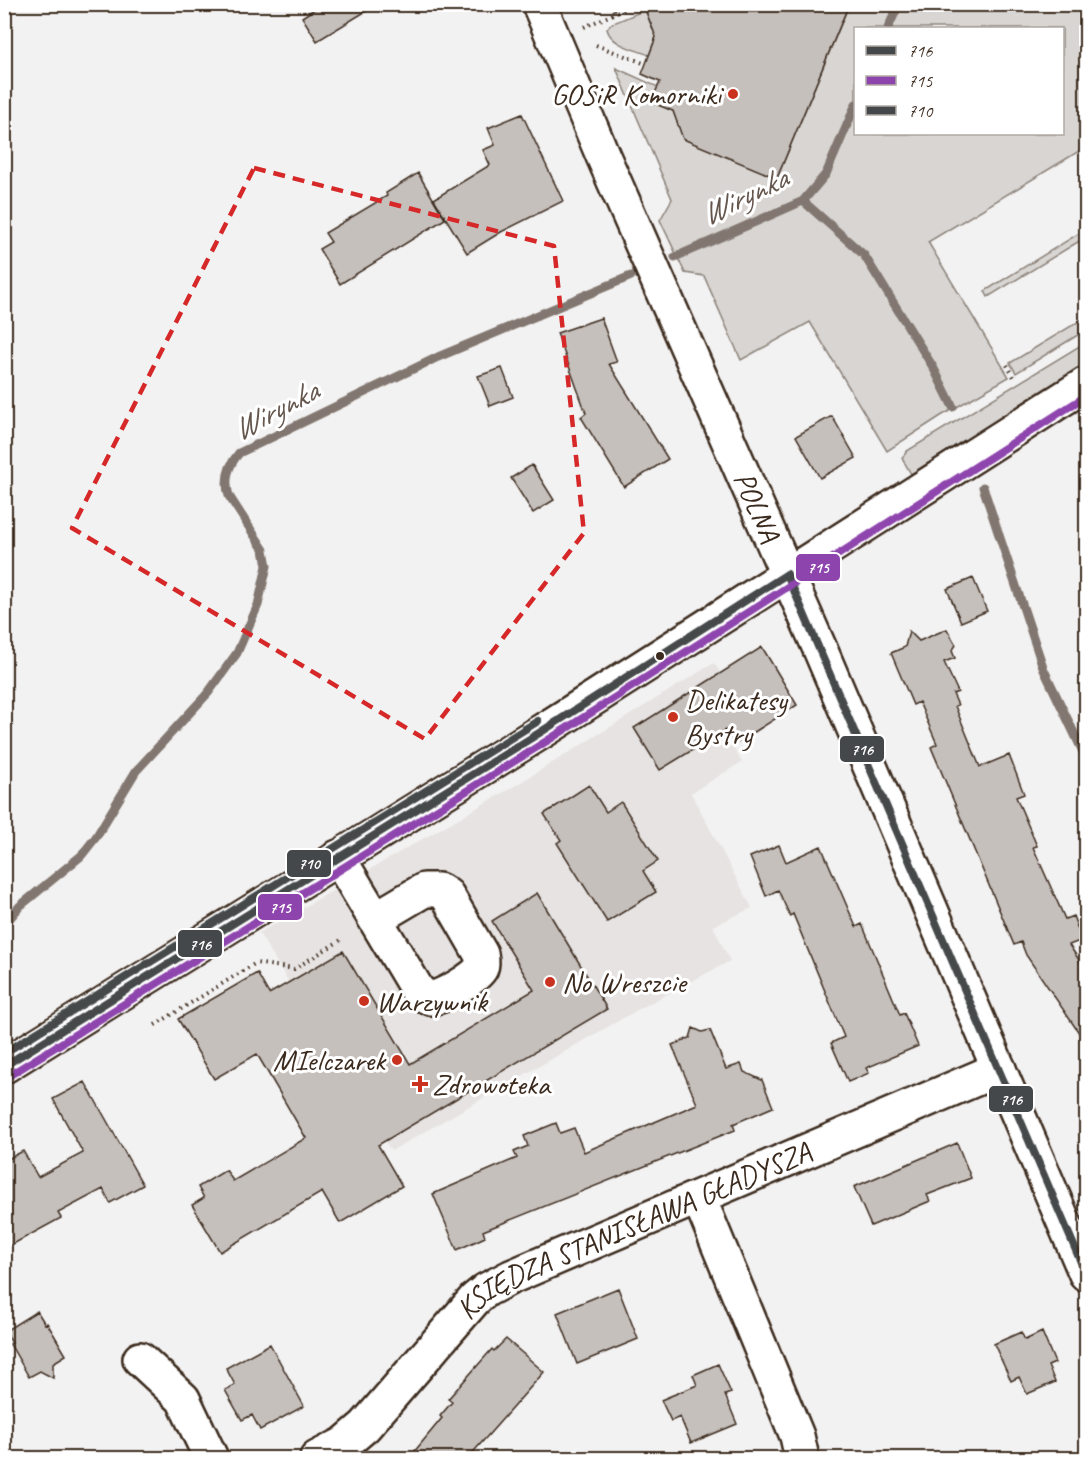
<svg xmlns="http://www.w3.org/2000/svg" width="1091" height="1463" font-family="Caveat,sans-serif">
	<rect width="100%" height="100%" fill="#f3f2f2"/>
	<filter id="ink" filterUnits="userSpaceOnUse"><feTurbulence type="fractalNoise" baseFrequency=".0167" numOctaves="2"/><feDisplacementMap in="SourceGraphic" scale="12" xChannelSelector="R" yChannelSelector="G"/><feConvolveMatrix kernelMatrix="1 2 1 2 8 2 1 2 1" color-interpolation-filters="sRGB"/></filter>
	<g filter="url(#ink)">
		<path fill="#e6e3e2" d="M 714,663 L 738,701 L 714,717 L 742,762 L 691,793 L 752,908 L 713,926 L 730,961 L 639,1009 L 391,1151 L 259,933 L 513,787 Z"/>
		<path fill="#d8d5d2" stroke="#8a8078" stroke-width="1.5" fill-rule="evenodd" d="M 849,5 L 1086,5 L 1086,147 L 928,242 L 1009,377 L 941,416 L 887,451 L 810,322 L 741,360 L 704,276 L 685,273 L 660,220 L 672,199 L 616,68 L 658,87 L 651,102 L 673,111 L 684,139 L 777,178 ZM 856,28 L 1062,28 L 1062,134 L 856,134 Z
			M 645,10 L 656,37 L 649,55 C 635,49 611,45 607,29 L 611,24 Z
			M 1086,229 L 1086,237 L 988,297 L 985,291 Z
			M 1086,317 L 1086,330 L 1016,373 L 1010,363 Z
			M 1086,342 L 1086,365 L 911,474 L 902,458 L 907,451 Z"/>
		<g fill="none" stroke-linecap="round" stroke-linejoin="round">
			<path stroke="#827770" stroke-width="9" d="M 888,28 L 899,4
				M 803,201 L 864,255 L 933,367 L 953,407
				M 675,257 L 803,201 L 826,174 L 856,104
				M 983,487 L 1044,670 L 1086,758
				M 4,925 L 20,906 L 81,856 L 96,837 L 136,771 L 208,693 L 237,653 L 258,605 L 267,566 L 264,550 L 229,496 C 224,479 228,466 239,453 L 438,357 L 631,276"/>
		</g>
		<path fill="#c6c0bd" stroke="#3b2a1e" stroke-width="1.5" d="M 322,4 L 378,4 L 317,41 L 302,17 Z
			M 643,4 L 849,4 L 777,178 L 683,139 L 673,111 L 651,102 L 660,82 L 642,74 L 656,37 Z
			M 522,114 L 563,201 L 501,232 L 467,253 L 434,199 L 490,165 L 483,150 L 495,145 L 488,128 Z
			M 418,173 L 445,219 L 340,284 L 319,249 L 331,242 L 325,233 L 387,196 L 386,193 Z
			M 601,318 L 617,362 L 609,364 L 668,459 L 624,487 L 581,417 L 586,413 L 557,333 Z
			M 502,368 L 513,397 L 490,406 L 478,376 Z
			M 832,416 L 856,458 L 820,478 L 796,436 Z
			M 532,465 L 554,500 L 533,513 L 511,478 Z
			M 973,578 L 987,611 L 961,622 L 947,589 Z
			M 947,629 L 956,645 L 952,651 L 955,658 L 944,662 L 958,692 L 953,694 L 958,705 L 955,706 L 980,767 L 1009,755 L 1024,794 L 1016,797 L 1037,846 L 1033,847 L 1065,919 L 1073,916 L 1082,940 L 1069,945 L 1086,970 L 1086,1043 L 1026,955 L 1021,942 L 1014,945 L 931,747 L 937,744 L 919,702 L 913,705 L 891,653 L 905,647 L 909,631 L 919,641 Z
			M 762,647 L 797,705 L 734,745 L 725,730 L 660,770 L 634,728 Z
			M 589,785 L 606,812 L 621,802 L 658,861 L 643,871 L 656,892 L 607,922 L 557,843 L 561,840 L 544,814 Z
			M 779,845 L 786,862 L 821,846 L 856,927 L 862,924 L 900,1015 L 904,1013 L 918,1046 L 866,1068 L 869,1073 L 848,1082 L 831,1043 L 844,1037 L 793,914 L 790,916 L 778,890 L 766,896 L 750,857 Z
			M 537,893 L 607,1009 L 378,1145 L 402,1186 L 340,1223 L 322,1192 L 220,1252 L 192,1205 L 204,1198 L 198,1187 L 226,1170 L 233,1181 L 306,1138 L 257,1054 L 214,1079 L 178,1019 L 257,973 L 269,994 L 343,951 L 410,1064 L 534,990 L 492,921 Z
			M 693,1028 L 702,1032 L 710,1030 L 726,1069 L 741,1064 L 744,1072 L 762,1080 L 773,1107 L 733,1124 L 735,1130 L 483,1231 L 485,1237 L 457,1250 L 433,1194 L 517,1158 L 514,1152 L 528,1146 L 524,1136 L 556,1123 L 560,1133 L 574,1128 L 584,1152 L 697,1104 L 672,1045 L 690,1038 Z
			M 85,1082 L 143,1185 L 110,1203 L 103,1189 L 58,1213 L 61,1218 L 4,1249 L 4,1161 L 23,1151 L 38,1177 L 83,1153 L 53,1099 Z
			M 957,1143 L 971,1178 L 927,1195 L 930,1201 L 871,1226 L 854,1187 Z
			M 618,1288 L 638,1339 L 577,1364 L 557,1313 Z
			M 37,1311 L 45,1324 L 47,1323 L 66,1355 L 53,1363 L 53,1378 L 40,1371 L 29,1377 L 10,1344 L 12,1343 L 5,1331 Z
			M 1021,1332 L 1025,1340 L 1042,1332 L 1055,1363 L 1048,1366 L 1055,1382 L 1027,1394 L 1019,1377 L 1011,1381 L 994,1344 Z
			M 506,1339 L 544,1372 L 468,1458 L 409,1458 L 442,1418 L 440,1416 L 452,1402 L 448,1399 L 492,1349 L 494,1351 Z
			M 270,1344 L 304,1406 L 260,1430 L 252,1415 L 242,1420 L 225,1390 L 235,1385 L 226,1368 Z
			M 718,1364 L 731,1393 L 725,1395 L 737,1424 L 691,1443 L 680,1417 L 671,1421 L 661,1400 L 697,1385 L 693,1375 Z"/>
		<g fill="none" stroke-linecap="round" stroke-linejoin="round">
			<defs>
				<g id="minor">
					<path id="s1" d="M 539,4 L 603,156 L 820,649 L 1086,1274"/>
					<path d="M 338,857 L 418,991 C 422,994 426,997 431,998 C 440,999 477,977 481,968 C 483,963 482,959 481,954 L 447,895 L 439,890 L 424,890 L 375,919"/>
					<path d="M 4,1066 L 544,730 L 1086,384"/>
					<path d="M 699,1198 L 797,1436 L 802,1458"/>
					<path d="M 140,1359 L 183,1399 L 211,1458"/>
					<path id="s2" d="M 317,1458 L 344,1444 L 365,1426 L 475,1299 L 486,1290 L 511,1277 L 999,1069"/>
				</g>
			</defs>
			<use href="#minor" stroke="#3b2a1e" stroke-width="38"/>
			<path stroke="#3b2a1e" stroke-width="4" stroke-dasharray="1.5 4.5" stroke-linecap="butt" d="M 611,4 L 615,14
				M 584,27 L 636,4
				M 596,45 L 646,64
				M 1007,365 L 1015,379
				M 155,1025 L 256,963 L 294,969 L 341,940"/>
			<use href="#minor" stroke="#fff" stroke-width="33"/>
			<defs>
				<path id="bus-1" d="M 787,574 L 1086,1274
					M 4,1066 L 544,730 L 787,574"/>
				<path id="bus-2" d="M 10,1075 L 550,739 L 1086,396"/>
				<path id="bus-3" d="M 4,1053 L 538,721"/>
			</defs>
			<use href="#bus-1" stroke="#fff" stroke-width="12"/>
			<use href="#bus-2" stroke="#fff" stroke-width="12"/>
			<use href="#bus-3" stroke="#fff" stroke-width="12"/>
			<use href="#bus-1" stroke="#45484a" stroke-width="8"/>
			<use href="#bus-2" stroke="#8e44ad" stroke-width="8"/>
			<use href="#bus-3" stroke="#45484a" stroke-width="8"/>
		</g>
	</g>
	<path fill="none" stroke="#d62828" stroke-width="4.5" stroke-dasharray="12 8" stroke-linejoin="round" d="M 254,168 L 554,246 L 584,533 L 425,739 L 72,528 Z"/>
	<g fill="#c8321e" stroke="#fff" stroke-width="2">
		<circle cx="733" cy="94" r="6"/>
		<circle cx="673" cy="717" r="6"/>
		<circle cx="550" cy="982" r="6"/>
		<circle cx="364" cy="1001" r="6"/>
		<circle cx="397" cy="1060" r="6"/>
		<path d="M417 1075h6v6h6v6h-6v6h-6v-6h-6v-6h6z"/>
	</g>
	<circle fill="#3b2a1e" stroke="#fff" stroke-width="2" cx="660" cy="656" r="5"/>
	<g text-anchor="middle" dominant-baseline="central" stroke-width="6" stroke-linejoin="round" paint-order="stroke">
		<g font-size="30" fill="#3b2a1e" stroke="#fff" text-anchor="start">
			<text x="721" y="94" text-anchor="end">GOSiR Komorniki</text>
			<text x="685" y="700">Delikatesy<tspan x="685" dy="34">Bystry</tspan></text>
			<text x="562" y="982">No Wreszcie</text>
			<text x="376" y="1001">Warzywnik</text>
			<text x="385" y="1060" text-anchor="end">MIelczarek</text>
			<text x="432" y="1084">Zdrowoteka</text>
		</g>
		<g font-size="30" fill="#3b2a1e" stroke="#fff">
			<text stroke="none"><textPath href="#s1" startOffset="548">POLNA</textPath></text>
			<text stroke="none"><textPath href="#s2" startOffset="399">KSIĘDZA STANISŁAWA GŁADYSZA</textPath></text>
		</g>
		<g font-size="32" font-style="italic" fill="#65574e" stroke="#fff">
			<text transform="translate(744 196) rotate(-26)">Wirynka</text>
			<text transform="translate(275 410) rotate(-28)">Wirynka</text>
		</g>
	</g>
	<g stroke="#fff" stroke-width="2">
		<rect x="795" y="553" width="46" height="29" rx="6" fill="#8e44ad"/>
		<rect x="839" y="735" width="46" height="28" rx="6" fill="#45484a"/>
		<rect x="286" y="849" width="46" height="29" rx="6" fill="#45484a"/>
		<rect x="257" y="893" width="46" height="28" rx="6" fill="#8e44ad"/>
		<rect x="177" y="929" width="46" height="29" rx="6" fill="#45484a"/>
		<rect x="988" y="1085" width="46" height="28" rx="6" fill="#45484a"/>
	</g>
	<g font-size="16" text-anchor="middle" font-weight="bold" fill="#fff">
		<text x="818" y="573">715</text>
		<text x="862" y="755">716</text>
		<text x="309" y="869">710</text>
		<text x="280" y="913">715</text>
		<text x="200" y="950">716</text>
		<text x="1011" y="1105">716</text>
	</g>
	<rect width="1091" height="1463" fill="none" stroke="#fff" stroke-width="24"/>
	<rect x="12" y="12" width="1067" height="1439" fill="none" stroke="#3b2a1e" stroke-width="2" filter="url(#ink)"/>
	<rect x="854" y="27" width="210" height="108" fill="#ffffff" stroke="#b1aaa5" stroke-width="1.5"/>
	<rect x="866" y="46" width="30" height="9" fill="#45484a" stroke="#b1aaa5" stroke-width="1.5"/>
	<text x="908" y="57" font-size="18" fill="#3b2a1e">716</text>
	<rect x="866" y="76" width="30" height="9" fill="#8e44ad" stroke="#b1aaa5" stroke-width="1.5"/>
	<text x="908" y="87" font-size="18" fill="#3b2a1e">715</text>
	<rect x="866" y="106" width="30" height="9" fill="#45484a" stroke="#b1aaa5" stroke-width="1.5"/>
	<text x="908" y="117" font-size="18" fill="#3b2a1e">710</text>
</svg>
